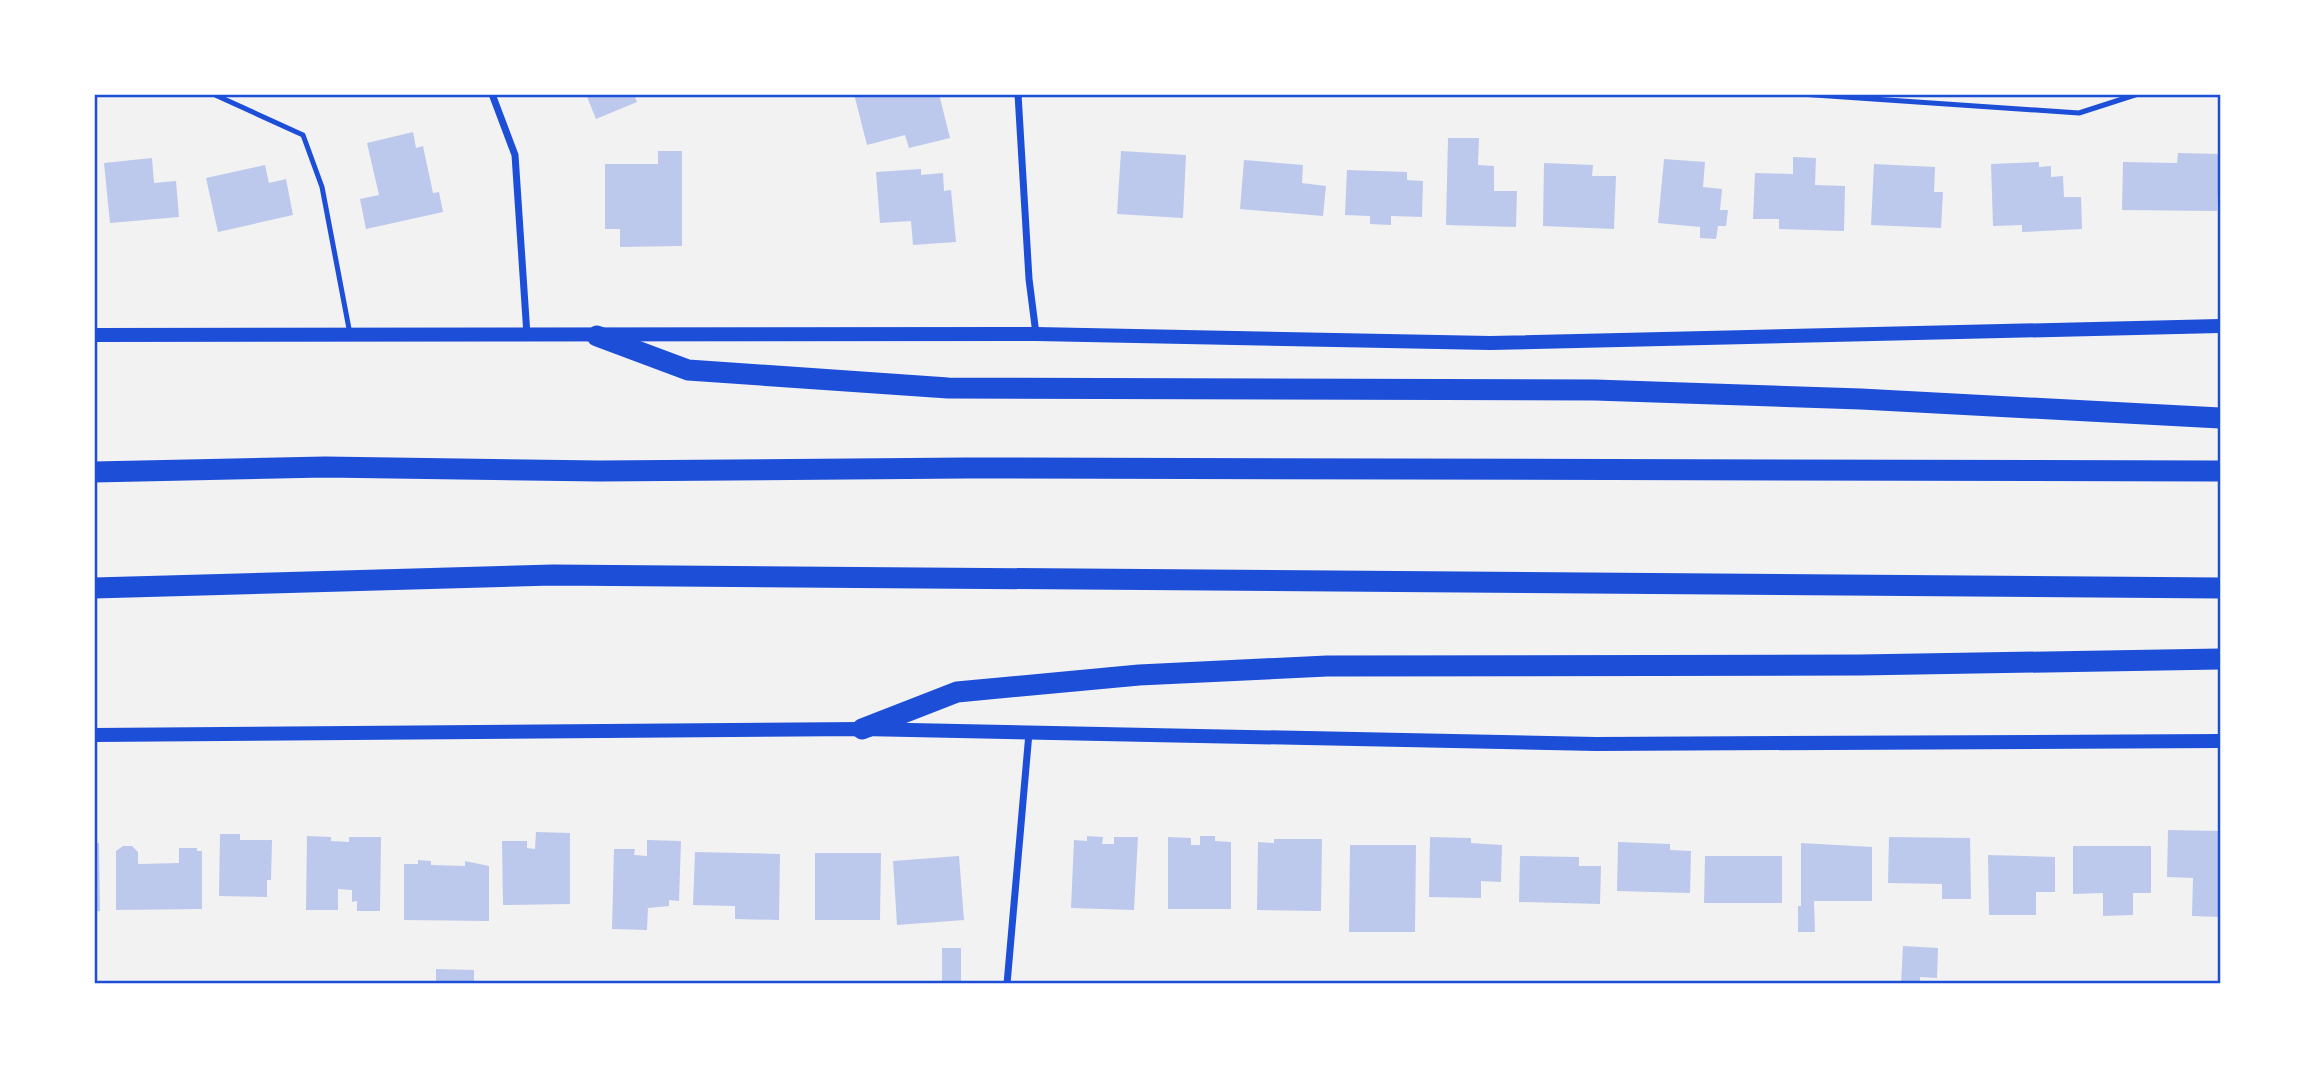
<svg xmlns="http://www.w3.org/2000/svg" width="2315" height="1078" font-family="Lato,sans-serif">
	<rect width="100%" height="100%" fill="#f2f2f2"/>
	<path fill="#bdc9ec" d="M 586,94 L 634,94 L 637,102 L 596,119 Z
		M 854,94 L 939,94 L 950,138 L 909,148 L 905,135 L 867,145 Z
		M 413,132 L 416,148 L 423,146 L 433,193 L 439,192 L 443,212 L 366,229 L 360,199 L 379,195 L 367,143 Z
		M 1448,138 L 1479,138 L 1478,165 L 1494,166 L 1494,191 L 1517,191 L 1516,227 L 1446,225 Z
		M 658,151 L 682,151 L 682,246 L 620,247 L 620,229 L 605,229 L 605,164 L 658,164 Z
		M 1121,151 L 1186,155 L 1183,218 L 1117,214 Z
		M 2178,153 L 2220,154 L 2217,211 L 2122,210 L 2123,162 L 2177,163 Z
		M 1793,157 L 1816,158 L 1815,185 L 1845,186 L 1844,231 L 1779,229 L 1779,219 L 1753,219 L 1755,173 L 1793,174 Z
		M 152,158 L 154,183 L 176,181 L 179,217 L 110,223 L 104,163 Z
		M 1664,159 L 1705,162 L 1703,187 L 1722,189 L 1720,210 L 1728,210 L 1726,226 L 1718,226 L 1716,239 L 1700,238 L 1700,227 L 1658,223 Z
		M 1244,160 L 1303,165 L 1302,183 L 1326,186 L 1323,216 L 1240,209 Z
		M 2039,162 L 2039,167 L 2051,166 L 2051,177 L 2063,176 L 2064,197 L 2081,197 L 2082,229 L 2022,232 L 2022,225 L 1993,226 L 1991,164 Z
		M 1544,163 L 1593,165 L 1592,176 L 1616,176 L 1614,229 L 1543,226 Z
		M 1874,164 L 1935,167 L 1934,192 L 1943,192 L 1941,228 L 1871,225 Z
		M 265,165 L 269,183 L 286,179 L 293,215 L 218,232 L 206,178 Z
		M 921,169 L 921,175 L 943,173 L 944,191 L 951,190 L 956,242 L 913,245 L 911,221 L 880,223 L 876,172 Z
		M 1347,170 L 1407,172 L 1407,180 L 1423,181 L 1422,217 L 1391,216 L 1391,225 L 1370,224 L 1370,216 L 1345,215 Z
		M 2168,830 L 2220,831 L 2220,917 L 2192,916 L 2193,878 L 2167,877 Z
		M 536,832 L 570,833 L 570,904 L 503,905 L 502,841 L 527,841 L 527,848 L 535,849 Z
		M 220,834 L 240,834 L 240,840 L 272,840 L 271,880 L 267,880 L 267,897 L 219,896 Z
		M 307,836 L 331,837 L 331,841 L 349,842 L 349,837 L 381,837 L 380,911 L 357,911 L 357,901 L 352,902 L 352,890 L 338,889 L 338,910 L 306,910 Z
		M 1087,836 L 1103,837 L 1102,844 L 1114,844 L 1114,837 L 1138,837 L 1134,910 L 1071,908 L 1074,840 L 1087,841 Z
		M 1200,836 L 1215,836 L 1215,841 L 1231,842 L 1231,909 L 1168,909 L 1168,837 L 1191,838 L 1191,845 L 1200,845 Z
		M 1430,837 L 1471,838 L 1471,843 L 1502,845 L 1501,882 L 1481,881 L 1481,898 L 1429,897 Z
		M 1889,837 L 1970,838 L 1971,899 L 1942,899 L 1942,884 L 1888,883 Z
		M 1274,839 L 1322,839 L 1321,911 L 1257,910 L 1258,842 L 1274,843 Z
		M 647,840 L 681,841 L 679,901 L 669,900 L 669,906 L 648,908 L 647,930 L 612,929 L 614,849 L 635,849 L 634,855 L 647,856 Z
		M 1618,842 L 1670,844 L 1670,850 L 1691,851 L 1690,893 L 1617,891 Z
		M 94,843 L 99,843 L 100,911 L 94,911 Z
		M 1801,843 L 1872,847 L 1872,901 L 1814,901 L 1815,932 L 1798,932 L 1798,906 L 1801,906 Z
		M 1350,845 L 1416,845 L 1415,932 L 1349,932 Z
		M 123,846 L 132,846 L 138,852 L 138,864 L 179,863 L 179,848 L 197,848 L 197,851 L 202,851 L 202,909 L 116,910 L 116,851 Z
		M 2073,846 L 2151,846 L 2151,893 L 2133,893 L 2133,915 L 2103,916 L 2103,893 L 2073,894 Z
		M 695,852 L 780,854 L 779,920 L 735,919 L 735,906 L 693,905 Z
		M 815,853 L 881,853 L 880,920 L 815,920 Z
		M 1988,855 L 2055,857 L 2055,892 L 2036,892 L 2036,915 L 1989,915 Z
		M 959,856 L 964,920 L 897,925 L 893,861 Z
		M 1520,856 L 1579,857 L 1579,866 L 1601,866 L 1600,904 L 1519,902 Z
		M 1705,856 L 1782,856 L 1782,903 L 1704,903 Z
		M 418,860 L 431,861 L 431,865 L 465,866 L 465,861 L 489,866 L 489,921 L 404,920 L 404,864 L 418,864 Z
		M 1903,946 L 1938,948 L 1937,978 L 1920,977 L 1920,984 L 1901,984 Z
		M 942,948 L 961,948 L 961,984 L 942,984 Z
		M 436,969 L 474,970 L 474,984 L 436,984 Z"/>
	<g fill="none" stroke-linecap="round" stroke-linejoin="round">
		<path stroke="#1d4ed8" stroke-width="5" d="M 213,94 L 303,135 L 322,187 L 350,334
			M 1800,94 L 2079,113 L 2138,94"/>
		<path stroke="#1d4ed8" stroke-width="7" d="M 492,94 L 515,155 L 527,335
			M 1018,94 L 1029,279 L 1036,334
			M 1007,984 L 1029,733"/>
		<path stroke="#1d4ed8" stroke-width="14" d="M 94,335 L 1036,334 L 1490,343 L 2220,326
			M 94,735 L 862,729 L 1596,744 L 2220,741"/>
		<path stroke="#1d4ed8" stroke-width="21" d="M 597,336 L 688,370 L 948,388 L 1595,390 L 1861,399 L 2220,418
			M 94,472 L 325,467 L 599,471 L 966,468 L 2220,471
			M 94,588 L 553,575 L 2220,588
			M 862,729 L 957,692 L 1139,675 L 1327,666 L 1860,665 L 2220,659"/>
	</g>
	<rect width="2315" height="1078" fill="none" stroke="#ffffff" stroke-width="192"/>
	<rect x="96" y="96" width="2123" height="886" fill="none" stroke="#1d4ed8" stroke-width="2.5"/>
</svg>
